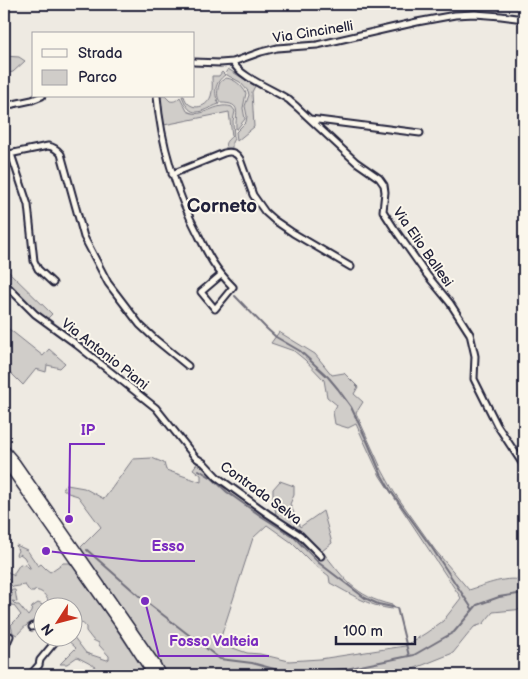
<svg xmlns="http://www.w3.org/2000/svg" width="528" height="679" font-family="'Balsamiq Sans',sans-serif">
	<rect width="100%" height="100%" fill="#eeeae2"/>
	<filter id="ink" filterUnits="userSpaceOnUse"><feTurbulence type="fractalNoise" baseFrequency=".02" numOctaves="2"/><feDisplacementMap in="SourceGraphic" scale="10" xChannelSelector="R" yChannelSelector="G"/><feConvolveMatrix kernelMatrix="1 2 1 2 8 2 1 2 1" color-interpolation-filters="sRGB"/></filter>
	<g filter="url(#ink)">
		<path fill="#d0cdc9" stroke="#797882" d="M 4,56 L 19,57 L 25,61 L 13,72 L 4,74 Z
			M 228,69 L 255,86 L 252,92 L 254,127 L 237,141 L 236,132 L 246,122 L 247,116 L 245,106 L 249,95 L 248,91 L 240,82 L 227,75 L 226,72 Z
			M 222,72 L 225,75 C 215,82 213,93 219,104 C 200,111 191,121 182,96 L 184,96 C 188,111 206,110 211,96 C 213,90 212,82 212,76 L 219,76 Z
			M 226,78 C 235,79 242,86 246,93 L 243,108 L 245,119 L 237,129 L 236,129 C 235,113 243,103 221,103 C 216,97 217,90 220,82 Z
			M 160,96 L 165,96 L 170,101 C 175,102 177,100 180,97 L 187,111 C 203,120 215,101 232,107 L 235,111 L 233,121 L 234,139 L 232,142 L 232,148 L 226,148 C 224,142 228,140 232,136 L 229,112 L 164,125 Z
			M 4,246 L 6,246 L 7,270 L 52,314 L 46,320 L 4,280 Z
			M 4,325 L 43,356 L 49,349 L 65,363 L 60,368 L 47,365 L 46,372 L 36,369 L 23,385 L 4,366 Z
			M 279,332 L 315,354 L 332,375 L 344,373 L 358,387 L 354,394 L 363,402 L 356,413 L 382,470 L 394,492 L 435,550 L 469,590 C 485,585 508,575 524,581 L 524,609 L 493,612 L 483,624 L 474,627 L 453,653 L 408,671 L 409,675 L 386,675 L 383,670 L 357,675 L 261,675 L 250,674 L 248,675 L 164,675 L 78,550 L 101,527 L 78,496 L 68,493 L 62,488 L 67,485 L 84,488 L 104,499 L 133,459 L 152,458 L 164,463 L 166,470 L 201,482 L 201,475 L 193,469 L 198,462 L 276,514 L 273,498 L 273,489 L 280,481 L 294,486 L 294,495 L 290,504 L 300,527 L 323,511 L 332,543 L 322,551 C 345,579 354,596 392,605 L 392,609 C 368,606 351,594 330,583 L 329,576 L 311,562 L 291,542 L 267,525 L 253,538 L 219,643 L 247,653 L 260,654 L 289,661 L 320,659 L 405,646 L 426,633 L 443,621 L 461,598 L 380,476 L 356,424 L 348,428 L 335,424 L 333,412 L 337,405 L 327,397 L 324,380 L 305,360 L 294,351 L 271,343 Z
			M 16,545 L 27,550 L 38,566 L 41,564 L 46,569 L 50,572 L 63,563 L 71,563 L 113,624 L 147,675 L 99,675 L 96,667 L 77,657 L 67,664 L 60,664 L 76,648 L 64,637 L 73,636 L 86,653 L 107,660 L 109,659 L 109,656 L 99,645 L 99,643 L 93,640 L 86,631 L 86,627 C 84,623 77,621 73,617 L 72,606 L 63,606 L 58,601 L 49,603 C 46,595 43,591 34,590 L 34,592 L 30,592 L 25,585 L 13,587 L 9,583 L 10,581 L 4,575 L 7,571 L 14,576 L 14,573 L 20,564 L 25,565 L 31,569 L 24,557 L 20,554 L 17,556 L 16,554 L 18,551 Z
			M 11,590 L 15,590 L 17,602 L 12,601 L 16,605 L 19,605 L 28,616 L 31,612 L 32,607 L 38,603 L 45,606 L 42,606 L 42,621 C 31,619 24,627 17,635 L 13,633 L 11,625 L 21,615 L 14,606 L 4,601 L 4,597 L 6,595 L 11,597 L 12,596 Z"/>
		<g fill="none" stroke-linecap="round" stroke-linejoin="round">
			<path stroke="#716f7c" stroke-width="2" d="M 235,296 L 266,328 L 276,337 L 300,351 L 328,377 L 338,389 L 351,407 L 368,443 L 381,474 L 390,490 L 432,548 L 473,610
				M 199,470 L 212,478 L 227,492 L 261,516 L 294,537 L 319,563 L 365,598 L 378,604 L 397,608 L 409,656
				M 87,550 L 145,601 L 220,659 L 252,663 L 289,673 L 346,669 L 414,655 L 454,632 L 477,605 L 499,597 L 524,593"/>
			<defs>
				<path id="street" d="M 194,62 L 220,63 L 233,62 L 261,52 L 277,48 L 317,45 L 417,22 L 455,15 L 475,14 L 501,16 L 524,19
					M 233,62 C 238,76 276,91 289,100 C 292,103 295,105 298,108 L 356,162 L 379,178 L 384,185 L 385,192 L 383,211 L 394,228 L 427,275 L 450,303 L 470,334 L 475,356 L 474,379 L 497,425 L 524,466
					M 157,96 C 161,146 176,192 199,236 C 209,257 216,270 233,287 L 215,309 L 201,292 L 221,275
					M 4,106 L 32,100 L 42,96
					M 310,119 L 420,133
					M 11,154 L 28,205 L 34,261 L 38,269 L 53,283
					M 4,155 L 48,146 C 54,147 57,149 61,154 L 84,237 L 108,283 L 140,325 L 156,340 L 188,366
					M 172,174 L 224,153 C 231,151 236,152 240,159 L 253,195 L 265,212 L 274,220 L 293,233 L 351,267
					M 4,283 L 35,314 L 72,341 L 156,408 L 195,457 L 204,463 L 217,477 L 268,514 L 300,535 L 321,556
					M 32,627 L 40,622 L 42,622
					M 4,650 L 10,636
					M 30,675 L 39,665 L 40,660 L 59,637 L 58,636"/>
				<path id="primary" d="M 4,449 L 15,462 L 156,665 L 161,675
					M 4,460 L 127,635 L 153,675"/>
			</defs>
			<use href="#street" stroke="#22223b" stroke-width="9"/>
			<use href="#primary" stroke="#22223b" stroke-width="11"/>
			<use href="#street" stroke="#fbf7ec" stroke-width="5"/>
			<use href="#primary" stroke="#fbf7ec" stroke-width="8"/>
		</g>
	</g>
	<g text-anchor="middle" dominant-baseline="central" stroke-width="4" stroke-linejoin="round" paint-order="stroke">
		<g font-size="14" fill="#22223b" stroke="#fbf7ec">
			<text transform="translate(313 32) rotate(-9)">Via Cincinelli</text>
			<text transform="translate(423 247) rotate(55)">Via Elio Ballesi</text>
			<text transform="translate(105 354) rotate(38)">Via Antonio Piani</text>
			<text transform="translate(261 493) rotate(36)">Contrada Selva</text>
		</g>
		<g font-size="19" font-weight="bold" fill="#22223b" stroke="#fbf7ec">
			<text x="222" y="206">Corneto</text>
		</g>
	</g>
	<path fill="none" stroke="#7b2cbf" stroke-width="2" d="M69 519L70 444H105M46 551L141 561H195M145 601L159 656H269"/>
	<g fill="#7b2cbf" stroke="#fbf7ec" stroke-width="2">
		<circle cx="69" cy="519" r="5"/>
		<circle cx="46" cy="551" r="5"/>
		<circle cx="145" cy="601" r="5"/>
	</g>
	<g font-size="15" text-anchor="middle" font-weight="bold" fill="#7b2cbf" stroke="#fbf7ec" stroke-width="4" stroke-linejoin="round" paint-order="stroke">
		<text x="88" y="435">IP</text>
		<text x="168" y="551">Esso</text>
		<text x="214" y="646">Fosso Valteia</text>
	</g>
	<rect width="528" height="679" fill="none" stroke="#fbf7ec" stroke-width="20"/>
	<rect x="10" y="10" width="508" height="659" fill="none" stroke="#22223b" stroke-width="2" filter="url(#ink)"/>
	<rect x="32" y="32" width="162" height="65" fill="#fbf7ec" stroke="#a4a2a5"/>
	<rect x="42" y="49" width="25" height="8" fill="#fbf7ec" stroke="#a4a2a5"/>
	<text x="78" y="58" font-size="15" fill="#22223b">Strada</text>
	<rect x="42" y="70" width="25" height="15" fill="#d0cdc9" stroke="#a4a2a5"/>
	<text x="78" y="82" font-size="15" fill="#22223b">Parco</text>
	<g transform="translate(58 622) rotate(234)"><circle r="24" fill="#fbf7ec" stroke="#a4a2a5"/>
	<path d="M0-4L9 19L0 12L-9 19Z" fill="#c8321e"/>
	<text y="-8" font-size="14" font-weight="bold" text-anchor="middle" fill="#22223b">N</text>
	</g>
	<path d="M336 636v8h79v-8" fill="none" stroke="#22223b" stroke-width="2.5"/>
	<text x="343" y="636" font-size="15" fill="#22223b" stroke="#fbf7ec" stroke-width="4" paint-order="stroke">100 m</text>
</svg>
